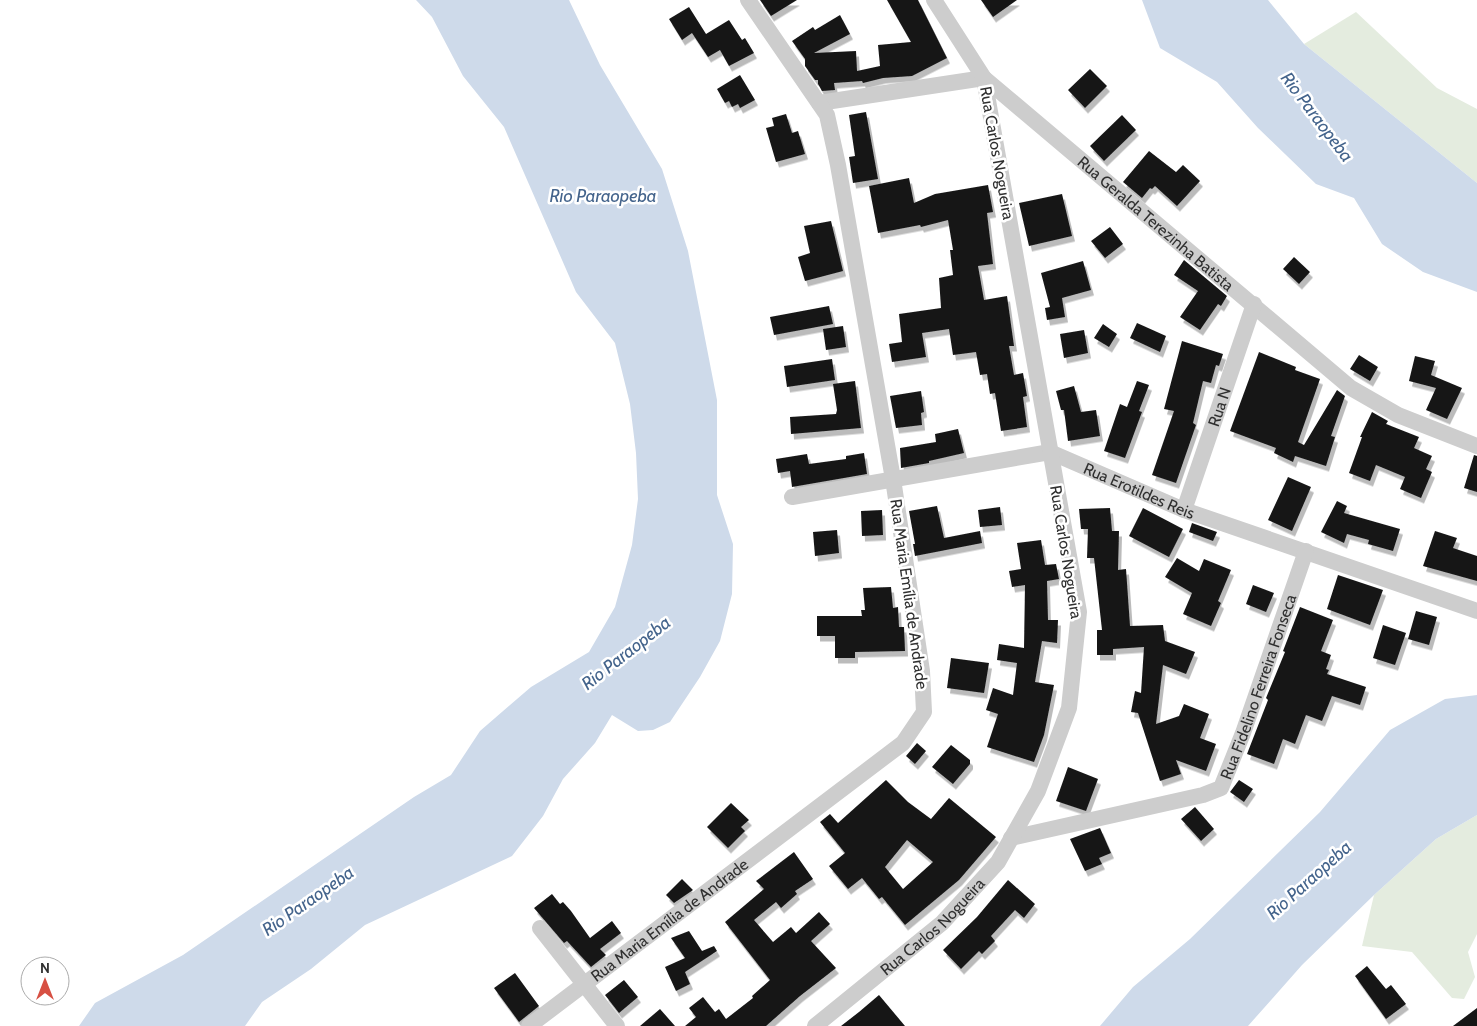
<svg xmlns="http://www.w3.org/2000/svg" width="1477" height="1026" font-family="Cabin,sans-serif">
	<defs>
		<filter id="shadow"><feDropShadow dx="3" dy="5.5" stdDeviation="0" flood-color="#0004"/></filter>
	</defs>
	<rect width="100%" height="100%" fill="#fff"/>
	<path fill="#e4ecdf" d="M 1356,12 L 1437,88 L 1477,109 L 1477,183 L 1304,44 Z
		M 1477,815 L 1477,934 L 1468,952 L 1475,977 L 1464,999 L 1452,998 L 1412,952 L 1362,946 L 1374,895 L 1436,839 Z"/>
	<path fill="#cedaea" d="M 416,0 L 569,0 L 600,65 L 662,169 L 688,251 L 717,400 L 717,495 L 733,544 L 732,594 L 720,641 L 700,677 L 670,722 L 653,730 L 638,731 L 612,715 L 595,743 L 563,779 L 543,816 L 512,856 L 365,925 L 311,969 L 262,1002 L 245,1026 L 79,1026 L 95,1003 L 183,955 L 414,797 L 451,775 L 480,731 L 531,687 L 589,652 L 615,607 L 632,545 L 638,499 L 636,453 L 630,404 L 615,343 L 576,292 L 504,127 L 463,76 L 432,17 Z
		M 1142,0 L 1268,0 L 1304,44 L 1477,183 L 1477,292 L 1423,272 L 1382,244 L 1354,198 L 1316,184 L 1258,128 L 1217,82 L 1160,48 Z
		M 1477,695 L 1477,815 L 1436,839 L 1374,895 L 1302,965 L 1248,1026 L 1100,1026 L 1133,987 L 1190,939 L 1320,812 L 1390,730 L 1445,699 Z"/>
	<path fill="#171717" fill-rule="evenodd" filter="url(#shadow)" d="M 760,0 L 797,0 L 771,16 Z
		M 887,0 L 918,0 L 947,58 L 912,76 L 883,78 L 863,83 L 862,81 L 834,83 L 835,90 L 822,91 L 818,84 L 818,80 L 815,80 L 805,66 L 805,59 L 792,41 L 813,27 L 815,30 L 840,15 L 850,34 L 814,53 L 856,51 L 857,71 L 880,66 L 878,45 L 911,42 Z
		M 981,0 L 1017,0 L 993,17 Z
		M 689,7 L 706,34 L 729,20 L 742,40 L 745,38 L 754,53 L 729,66 L 720,50 L 708,57 L 692,33 L 682,40 L 669,19 Z
		M 1090,69 L 1107,86 L 1085,108 L 1068,90 Z
		M 740,75 L 755,100 L 740,108 L 738,104 L 732,107 L 729,101 L 725,103 L 717,89 Z
		M 866,112 L 878,179 L 853,183 L 849,157 L 855,156 L 849,115 Z
		M 786,114 L 792,133 L 798,131 L 805,154 L 776,162 L 766,128 L 774,126 L 772,118 Z
		M 1122,115 L 1136,130 L 1104,161 L 1090,146 Z
		M 1149,151 L 1176,172 L 1183,165 L 1200,181 L 1177,206 L 1155,186 L 1152,189 L 1150,188 L 1142,198 L 1123,182 Z
		M 909,178 L 914,203 L 935,194 L 988,185 L 993,212 L 987,213 L 993,264 L 978,266 L 984,300 L 1007,296 L 1014,346 L 1009,346 L 1014,375 L 1023,373 L 1027,396 L 1023,397 L 1027,427 L 1001,431 L 995,393 L 990,394 L 987,374 L 980,375 L 976,352 L 953,355 L 949,329 L 922,333 L 926,357 L 892,362 L 889,344 L 902,342 L 899,314 L 941,308 L 939,278 L 953,275 L 950,250 L 953,250 L 948,220 L 921,227 L 920,225 L 878,233 L 869,186 Z
		M 1062,194 L 1072,236 L 1029,246 L 1019,203 Z
		M 831,221 L 843,271 L 805,281 L 798,257 L 810,253 L 804,226 Z
		M 1110,227 L 1123,244 L 1105,258 L 1091,241 Z
		M 1294,257 L 1310,272 L 1299,284 L 1283,269 Z
		M 1184,260 L 1227,296 L 1221,306 L 1218,304 L 1200,330 L 1180,317 L 1198,291 L 1174,275 Z
		M 1083,261 L 1091,290 L 1062,298 L 1065,317 L 1047,320 L 1045,308 L 1050,307 L 1041,273 Z
		M 829,306 L 833,324 L 774,335 L 770,317 Z
		M 1137,323 L 1166,336 L 1160,352 L 1130,338 Z
		M 1103,324 L 1117,334 L 1109,347 L 1094,338 Z
		M 843,326 L 846,347 L 826,350 L 823,329 Z
		M 1084,330 L 1088,353 L 1064,358 L 1060,334 Z
		M 1182,341 L 1223,354 L 1219,366 L 1216,365 L 1211,383 L 1203,381 L 1193,423 L 1196,425 L 1176,483 L 1152,475 L 1174,411 L 1164,409 Z
		M 1259,352 L 1296,367 L 1295,370 L 1320,379 L 1298,442 L 1304,445 L 1337,390 L 1345,396 L 1331,436 L 1335,437 L 1326,466 L 1295,456 L 1293,462 L 1274,453 L 1276,448 L 1230,431 Z
		M 1359,355 L 1378,367 L 1370,381 L 1350,369 Z
		M 1415,356 L 1435,361 L 1431,375 L 1462,388 L 1447,419 L 1426,410 L 1436,388 L 1409,381 Z
		M 832,359 L 835,380 L 787,387 L 784,366 Z
		M 855,381 L 861,428 L 791,434 L 790,417 L 836,414 L 837,410 L 833,384 Z
		M 1137,381 L 1149,385 L 1139,411 L 1142,412 L 1125,458 L 1104,451 L 1120,404 L 1127,407 Z
		M 1074,386 L 1081,412 L 1096,410 L 1100,436 L 1068,441 L 1064,410 L 1061,410 L 1056,391 Z
		M 921,391 L 924,412 L 921,413 L 922,425 L 896,428 L 890,396 Z
		M 1372,412 L 1388,421 L 1386,424 L 1419,437 L 1414,448 L 1432,456 L 1426,469 L 1432,472 L 1421,498 L 1400,489 L 1405,477 L 1376,465 L 1370,481 L 1349,473 L 1362,437 L 1360,437 Z
		M 958,429 L 964,453 L 929,461 L 929,463 L 901,468 L 900,448 L 936,442 L 935,434 Z
		M 864,453 L 867,474 L 792,487 L 790,471 L 778,473 L 776,459 L 807,454 L 809,464 L 846,459 L 846,456 Z
		M 1474,455 L 1477,456 L 1477,492 L 1464,488 Z
		M 1288,477 L 1311,487 L 1292,531 L 1268,520 Z
		M 1337,501 L 1347,506 L 1344,513 L 1400,529 L 1393,551 L 1368,544 L 1369,540 L 1347,534 L 1344,543 L 1321,532 Z
		M 937,506 L 944,538 L 980,531 L 982,543 L 915,556 L 913,544 L 915,544 L 909,511 Z
		M 1000,507 L 1002,525 L 980,527 L 978,510 Z
		M 1110,508 L 1112,531 L 1119,531 L 1118,570 L 1126,569 L 1130,626 L 1163,625 L 1165,641 L 1195,652 L 1186,674 L 1163,665 L 1156,724 L 1179,716 L 1184,704 L 1209,714 L 1200,738 L 1216,744 L 1206,771 L 1176,760 L 1181,774 L 1160,781 L 1138,713 L 1131,712 L 1135,691 L 1141,693 L 1144,647 L 1113,649 L 1113,655 L 1097,655 L 1097,630 L 1102,630 L 1094,558 L 1087,558 L 1088,529 L 1081,529 L 1079,509 Z
		M 1143,508 L 1183,529 L 1169,557 L 1129,536 Z
		M 882,510 L 883,535 L 862,536 L 861,511 Z
		M 1192,523 L 1217,532 L 1213,541 L 1189,532 Z
		M 837,530 L 839,553 L 815,556 L 813,532 Z
		M 1435,531 L 1457,538 L 1453,548 L 1477,556 L 1477,581 L 1423,566 Z
		M 1041,540 L 1045,565 L 1056,564 L 1059,579 L 1047,581 L 1048,620 L 1058,620 L 1057,643 L 1042,641 L 1035,682 L 1054,685 L 1044,735 L 1034,762 L 987,747 L 998,714 L 986,710 L 993,688 L 1013,695 L 1017,663 L 997,660 L 999,644 L 1024,648 L 1025,585 L 1012,587 L 1009,571 L 1021,569 L 1017,543 Z
		M 1177,558 L 1199,571 L 1204,559 L 1231,570 L 1218,601 L 1221,603 L 1211,626 L 1183,614 L 1192,593 L 1165,577 Z
		M 1338,575 L 1383,590 L 1370,625 L 1327,609 Z
		M 1253,585 L 1274,593 L 1266,612 L 1246,604 Z
		M 891,587 L 893,608 L 898,607 L 899,627 L 904,627 L 905,651 L 855,652 L 855,658 L 835,658 L 835,636 L 817,636 L 817,616 L 862,616 L 861,610 L 865,610 L 863,588 Z
		M 1300,607 L 1333,620 L 1321,651 L 1331,655 L 1326,669 L 1329,670 L 1327,674 L 1366,687 L 1360,705 L 1332,696 L 1322,721 L 1306,715 L 1295,744 L 1283,739 L 1274,764 L 1247,754 L 1268,700 L 1266,698 L 1285,652 L 1283,651 Z
		M 1416,611 L 1437,617 L 1429,645 L 1408,639 Z
		M 1383,625 L 1406,633 L 1395,665 L 1373,658 Z
		M 951,658 L 989,663 L 984,693 L 947,688 Z
		M 917,743 L 926,751 L 915,764 L 906,756 Z
		M 951,745 L 970,760 L 970,764 L 953,784 L 932,767 Z
		M 1068,767 L 1098,779 L 1086,811 L 1056,801 Z
		M 886,780 L 908,802 L 931,819 L 949,798 L 996,837 L 959,880 L 905,925 L 882,897 L 879,899 L 862,878 L 848,889 L 829,866 L 845,853 L 820,822 L 830,814 L 838,823 ZM 907,840 L 933,862 L 903,889 L 885,867 Z
		M 1239,780 L 1253,789 L 1244,802 L 1230,792 Z
		M 731,803 L 749,820 L 741,827 L 745,831 L 728,848 L 707,827 Z
		M 1195,807 L 1214,829 L 1201,841 L 1181,819 Z
		M 1100,828 L 1111,853 L 1099,858 L 1102,864 L 1085,871 L 1070,839 Z
		M 794,852 L 813,879 L 795,891 L 797,894 L 781,908 L 776,902 L 754,920 L 773,942 L 791,927 L 796,933 L 819,912 L 830,924 L 811,941 L 836,968 L 800,996 L 766,1026 L 685,1026 L 696,1017 L 689,1008 L 703,997 L 715,1012 L 719,1009 L 726,1019 L 753,998 L 752,996 L 770,980 L 725,922 L 764,889 L 756,881 Z
		M 682,879 L 693,890 L 674,903 L 666,895 Z
		M 1008,880 L 1035,904 L 1024,918 L 1015,910 L 991,936 L 995,941 L 982,954 L 979,951 L 961,969 L 943,950 L 977,917 Z
		M 552,894 L 560,904 L 563,902 L 571,911 L 590,938 L 612,921 L 621,933 L 600,949 L 606,955 L 591,967 L 567,941 L 564,943 L 534,908 Z
		M 689,931 L 702,951 L 714,946 L 717,951 L 685,972 L 690,984 L 676,991 L 665,967 L 685,958 L 671,938 Z
		M 1367,966 L 1386,989 L 1391,985 L 1406,1004 L 1386,1019 L 1355,976 Z
		M 515,973 L 539,1006 L 519,1022 L 494,988 Z
		M 624,980 L 638,997 L 619,1013 L 605,995 Z
		M 879,995 L 905,1026 L 841,1026 L 859,1012 Z
		M 1477,1008 L 1477,1026 L 1453,1026 Z
		M 660,1009 L 675,1026 L 640,1026 Z"/>
	<g fill="none" stroke-linecap="round" stroke-linejoin="round">
		<g stroke="#cdcdcd" stroke-width="16">
			<path id="s1" d="M 819,103 L 984,78 L 1351,388 L 1398,415 L 1477,446"/>
			<path id="s2" d="M 792,497 L 1050,452 L 1184,510 L 1477,611"/>
			<path id="s3" d="M 1184,510 L 1254,304"/>
			<path id="s4" d="M 1011,838 L 1203,795 L 1221,788 L 1243,733 L 1306,551"/>
			<path d="M 540,928 L 617,1026"/>
			<path id="s5" d="M 529,1026 L 903,743 L 924,712 L 922,671 L 893,479 L 838,165 L 827,115 L 748,0"/>
			<path id="s6" d="M 815,1026 L 942,923 L 998,862 L 1038,791 L 1069,708 L 1079,612 L 984,78 L 934,0"/>
		</g>
	</g>
	<g text-anchor="middle" dominant-baseline="central" stroke-width="5" stroke-linejoin="round" paint-order="stroke">
		<g font-size="16" fill="#303030" stroke="#fff">
			<text transform="translate(997 153) rotate(80)">Rua Carlos Nogueira</text>
			<text stroke="none"><textPath href="#s1" startOffset="392">Rua Geralda Terezinha Batista</textPath></text>
			<text stroke="none"><textPath href="#s3" startOffset="109">Rua N</textPath></text>
			<text stroke="none"><textPath href="#s2" startOffset="359">Rua Erotildes Reis</textPath></text>
			<text transform="translate(1066 552) rotate(81)">Rua Carlos Nogueira</text>
			<text transform="translate(909 594) rotate(82)">Rua Maria Emília de Andrade</text>
			<text stroke="none"><textPath href="#s4" startOffset="324">Rua Fidelino Ferreira Fonseca</textPath></text>
			<text stroke="none"><textPath href="#s5" startOffset="176">Rua Maria Emília de Andrade</textPath></text>
			<text stroke="none"><textPath href="#s6" startOffset="154">Rua Carlos Nogueira</textPath></text>
		</g>
		<g font-size="18" font-style="italic" fill="#44648c" stroke="#fff">
			<text transform="translate(1317 117) rotate(53)">Rio Paraopeba</text>
			<text x="603" y="196">Rio Paraopeba</text>
			<text transform="translate(626 653) rotate(-38)">Rio Paraopeba</text>
			<text transform="translate(1309 880) rotate(-42)">Rio Paraopeba</text>
			<text transform="translate(308 901) rotate(-35)">Rio Paraopeba</text>
		</g>
	</g>
	<g transform="translate(45 981)"><circle r="24" fill="#ffffff" stroke="#acacac"/>
	<path d="M0-4L9 19L0 12L-9 19Z" fill="#d75043"/>
	<text y="-8" font-size="14" font-weight="bold" text-anchor="middle" fill="#303030">N</text>
	</g>
</svg>
